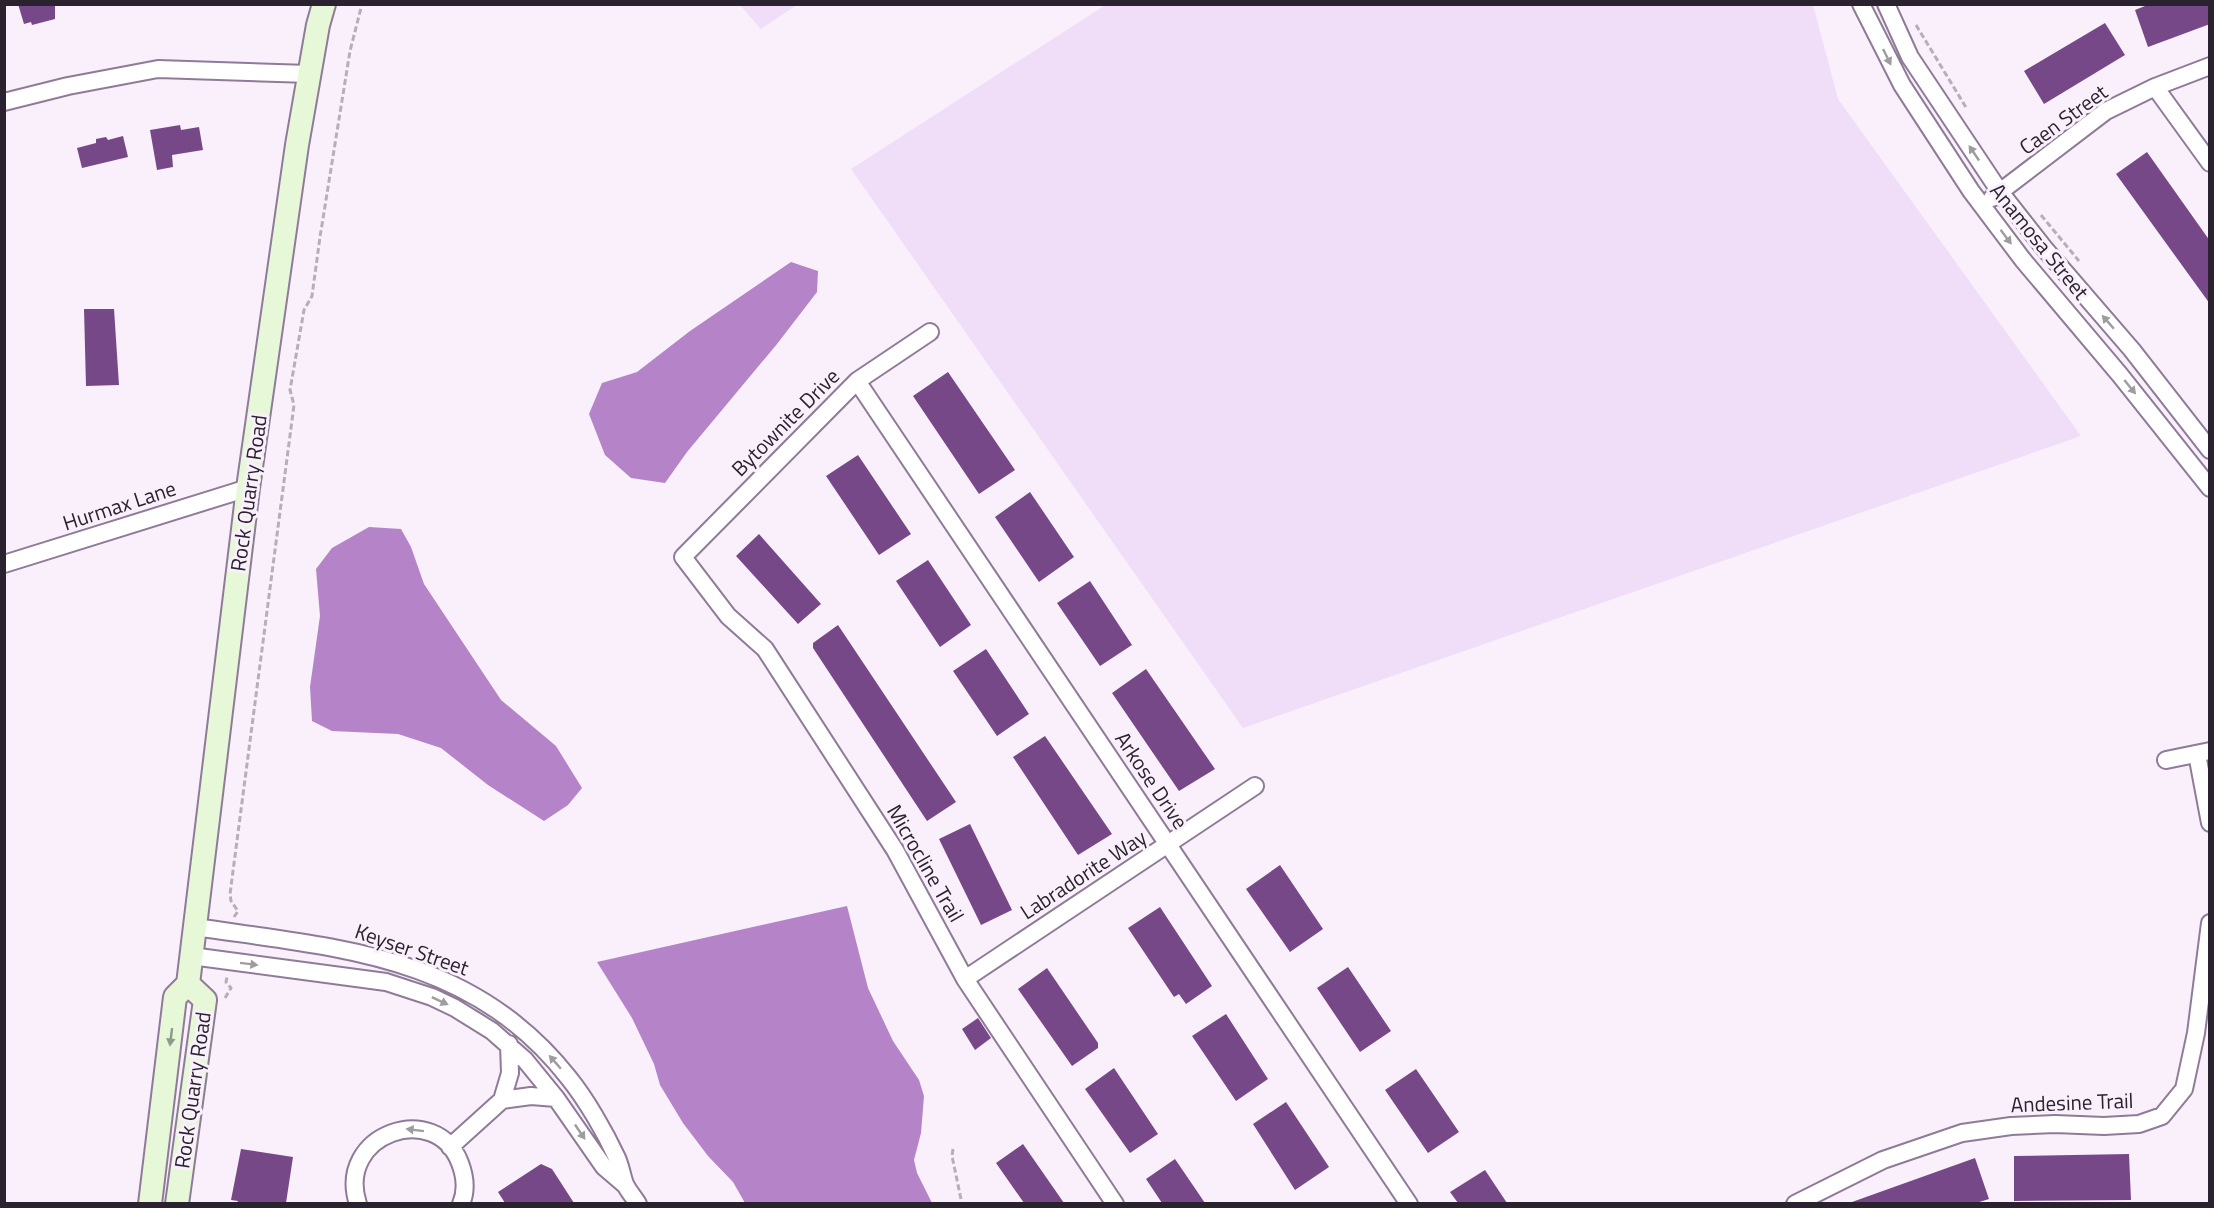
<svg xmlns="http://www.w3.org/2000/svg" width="2214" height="1208" font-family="'Titillium Web',sans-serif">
	<rect width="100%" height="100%" fill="#f9f0fc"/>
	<path fill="#f0ddf8" d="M 1107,4 L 1813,5 L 1838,99 L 2081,436 L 1243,728 L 851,169 Z
		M 740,5 L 797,5 L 761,29 Z"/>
	<path fill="#b583c8" d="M 791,262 L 818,271 L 817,292 L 777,344 L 687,452 L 665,483 L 631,478 L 605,455 L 589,414 L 602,383 L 637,372 L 690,331 Z
		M 369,527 L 401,529 L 411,547 L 424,584 L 501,700 L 556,746 L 582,788 L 568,805 L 544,821 L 488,785 L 441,748 L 398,734 L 332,731 L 312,721 L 310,687 L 320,616 L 316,569 L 332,548 Z
		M 847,906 L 868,988 L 893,1041 L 919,1080 L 924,1096 L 921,1133 L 914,1160 L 917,1173 L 932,1203 L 745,1203 L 733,1182 L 708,1156 L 683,1123 L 660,1085 L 654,1064 L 632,1018 L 597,962 Z"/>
	<path fill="#774888" d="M 18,4 L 55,4 L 55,19 L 32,25 L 31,22 L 24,24 Z
		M 2150,4 L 2210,4 L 2210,24 L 2148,47 L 2135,10 Z
		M 2105,23 L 2125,55 L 2044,104 L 2024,71 Z
		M 180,125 L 181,130 L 199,127 L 203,150 L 172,155 L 173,167 L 157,170 L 150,130 Z
		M 123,136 L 128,157 L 82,168 L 77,148 L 96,143 L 96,139 L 106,137 L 108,140 Z
		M 2147,152 L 2210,241 L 2210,304 L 2116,174 Z
		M 84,309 L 114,309 L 119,385 L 86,386 Z
		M 948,372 L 1015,470 L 979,494 L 913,396 Z
		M 858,455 L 911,534 L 879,555 L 826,476 Z
		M 1030,492 L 1074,557 L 1039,582 L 995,517 Z
		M 759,534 L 821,604 L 798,624 L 736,556 Z
		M 928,560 L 971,625 L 940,647 L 896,581 Z
		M 1090,581 L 1132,645 L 1100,666 L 1057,603 Z
		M 838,625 L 956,802 L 927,821 L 813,648 L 813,643 Z
		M 986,649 L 1029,714 L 997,736 L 953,671 Z
		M 1146,669 L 1215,769 L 1179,791 L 1112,693 Z
		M 1045,736 L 1112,834 L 1078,855 L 1013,757 Z
		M 970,824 L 1012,910 L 981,925 L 939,839 Z
		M 1280,865 L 1323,929 L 1290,952 L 1246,889 Z
		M 1160,907 L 1212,986 L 1186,1004 L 1179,994 L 1174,997 L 1128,928 Z
		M 1348,967 L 1391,1031 L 1360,1052 L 1317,988 Z
		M 1047,968 L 1098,1043 L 1098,1048 L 1072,1066 L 1018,989 Z
		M 1226,1014 L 1268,1079 L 1236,1101 L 1192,1036 Z
		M 978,1018 L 991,1038 L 975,1050 L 962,1029 Z
		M 1114,1068 L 1158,1134 L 1130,1153 L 1085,1089 Z
		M 1416,1069 L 1459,1132 L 1428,1153 L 1385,1090 Z
		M 1286,1102 L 1329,1167 L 1295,1190 L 1253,1124 Z
		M 1023,1144 L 1064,1203 L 1024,1203 L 996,1163 Z
		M 241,1149 L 293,1157 L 286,1203 L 237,1203 L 238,1201 L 231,1200 Z
		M 2129,1154 L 2131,1200 L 2014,1201 L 2014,1156 Z
		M 1975,1158 L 1989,1199 L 1976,1203 L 1852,1203 L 1852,1202 Z
		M 1175,1159 L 1205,1203 L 1162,1203 L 1146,1179 Z
		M 541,1164 L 552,1169 L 574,1203 L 505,1203 L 498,1192 Z
		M 1485,1170 L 1507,1203 L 1458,1203 L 1450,1192 Z"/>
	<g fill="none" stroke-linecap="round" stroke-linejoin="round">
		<defs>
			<path id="street" d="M 1861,4 L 1902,85 L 1971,191 L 2023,260 L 2120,375 L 2210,488
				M 1886,4 L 1910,57 L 2000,192 L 2044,248 L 2132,350 L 2210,450
				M 2155,87 L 2210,163
				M 4,102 L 68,86 L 158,69 L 309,74
				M 1992,198 L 2106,111 L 2155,87 L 2210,66
				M 930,332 L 857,381 L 683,557 L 728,616 L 765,649 L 895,850 L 965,979 L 1115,1204
				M 857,381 L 1409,1204
				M 4,564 L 248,488
				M 2197,754 L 2210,823
				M 2166,760 L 2210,751
				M 195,927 C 337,948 471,954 568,1077 C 586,1099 605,1132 617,1158 C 621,1167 622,1176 625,1184 C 628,1191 634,1197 638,1204
				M 191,956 L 386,982 L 432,997 L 455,1008 L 492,1031 L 525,1060 L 556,1098 L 604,1167 L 625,1185
				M 965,979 L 1255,786
				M 502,1100 L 510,1073 L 509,1044
				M 450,1147 L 502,1100 L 531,1096 L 556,1098
				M 358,1204 C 335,1134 436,1099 460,1163 C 465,1176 467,1190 461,1204
				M 1795,1204 L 1883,1160 L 1962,1133 L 2011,1126 L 2055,1124 L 2104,1126 L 2139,1124 L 2162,1116 L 2184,1089 L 2196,1033 L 2210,923"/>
			<path id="secondary" d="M 150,1204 L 175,997 L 188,984 L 248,488 L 297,145 L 318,25 L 324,4
				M 177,1204 L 205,1000 L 188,984"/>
		</defs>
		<use href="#street" stroke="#8f7b97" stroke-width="20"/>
		<use href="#secondary" stroke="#8f7b97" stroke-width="26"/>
		<path stroke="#b7aeba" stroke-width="3" stroke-dasharray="6 3" stroke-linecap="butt" d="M 1916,25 L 1967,109
			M 2041,215 L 2079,261
			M 234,917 L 238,911 L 231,901 L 230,894 L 294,405 L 290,390 L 304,310 L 312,296 L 320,237 L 350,51 L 362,4
			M 225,998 L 231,988 L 226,982 L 227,977
			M 953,1149 L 952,1156 L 962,1204"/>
		<use href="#street" stroke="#fff" stroke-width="16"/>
		<use href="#secondary" stroke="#e6f8d8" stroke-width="22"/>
	</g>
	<defs><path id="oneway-solid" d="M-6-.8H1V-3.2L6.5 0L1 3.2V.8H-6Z" transform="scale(1.5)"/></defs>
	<g fill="#9f9ca1">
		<use href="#oneway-solid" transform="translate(1887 57) rotate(64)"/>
		<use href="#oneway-solid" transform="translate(1974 153) rotate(-124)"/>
		<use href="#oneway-solid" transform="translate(2006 237) rotate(53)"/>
		<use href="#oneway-solid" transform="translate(2108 322) rotate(-131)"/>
		<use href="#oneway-solid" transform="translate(2130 387) rotate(51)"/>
		<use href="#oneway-solid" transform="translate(249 964) rotate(7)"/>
		<use href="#oneway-solid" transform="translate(440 1001) rotate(25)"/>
		<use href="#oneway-solid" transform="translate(555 1062) rotate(-131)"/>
		<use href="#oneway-solid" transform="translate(415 1130) rotate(-173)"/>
		<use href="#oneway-solid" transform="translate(580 1132) rotate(56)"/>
	</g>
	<use fill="#91988c" href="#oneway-solid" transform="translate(171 1037) rotate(97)"/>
	<g text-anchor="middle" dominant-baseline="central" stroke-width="6" stroke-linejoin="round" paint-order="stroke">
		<g font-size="21" fill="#2a222e" stroke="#f9f0fc">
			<text transform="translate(2063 119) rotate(-36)">Caen Street</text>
			<text transform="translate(2040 241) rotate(51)">Anamosa Street</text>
			<text transform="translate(785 422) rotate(-45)">Bytownite Drive</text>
			<text transform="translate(248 493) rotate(-82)">Rock Quarry Road</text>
			<text transform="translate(119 505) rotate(-18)">Hurmax Lane</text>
			<text transform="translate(1152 780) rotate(56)">Arkose Drive</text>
			<text transform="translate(926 863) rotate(60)">Microcline Trail</text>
			<text transform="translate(1083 874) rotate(-33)">Labradorite Way</text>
			<text transform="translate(412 949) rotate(19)">Keyser Street</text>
			<text transform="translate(192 1090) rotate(-82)">Rock Quarry Road</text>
			<text transform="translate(2072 1102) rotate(-2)">Andesine Trail</text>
		</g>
	</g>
	<rect width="2214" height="1208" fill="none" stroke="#2a222e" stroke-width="12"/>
</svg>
